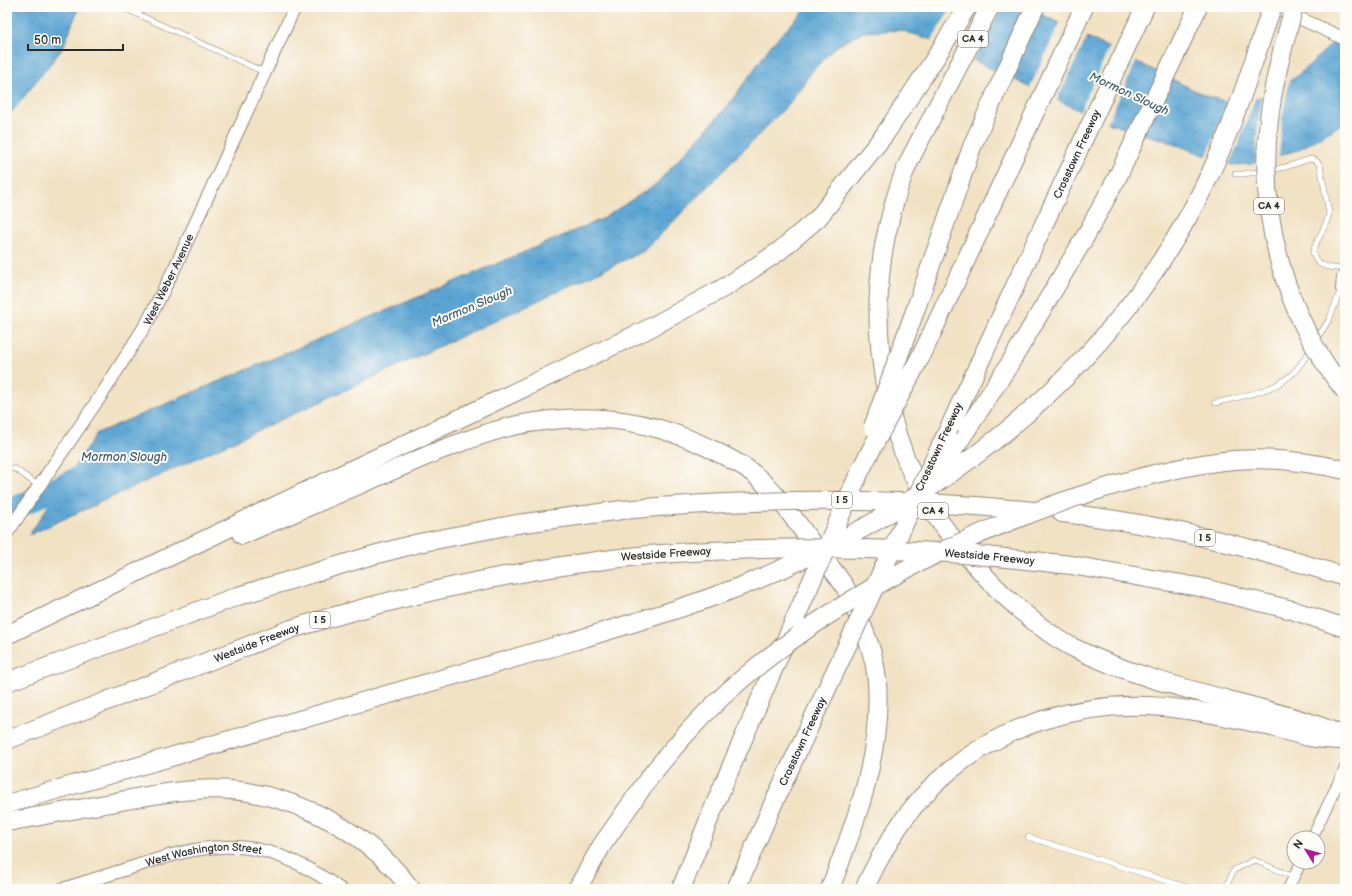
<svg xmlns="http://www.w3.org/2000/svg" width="1352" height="896" font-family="'Balsamiq Sans',sans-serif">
	<defs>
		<pattern id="water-ripples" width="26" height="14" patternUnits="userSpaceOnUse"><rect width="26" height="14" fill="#5ca5d3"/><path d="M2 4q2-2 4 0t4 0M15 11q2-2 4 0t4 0" fill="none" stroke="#4c87ab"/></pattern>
	</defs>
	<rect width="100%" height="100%" fill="#fdfcf7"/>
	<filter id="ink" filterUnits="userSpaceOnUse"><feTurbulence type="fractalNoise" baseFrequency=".025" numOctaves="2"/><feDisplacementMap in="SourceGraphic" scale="8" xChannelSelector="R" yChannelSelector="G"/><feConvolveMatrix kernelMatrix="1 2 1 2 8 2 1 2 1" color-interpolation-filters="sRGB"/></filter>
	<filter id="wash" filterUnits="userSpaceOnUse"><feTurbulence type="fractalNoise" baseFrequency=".012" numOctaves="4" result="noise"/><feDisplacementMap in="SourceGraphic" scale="16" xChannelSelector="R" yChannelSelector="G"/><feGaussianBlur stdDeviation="0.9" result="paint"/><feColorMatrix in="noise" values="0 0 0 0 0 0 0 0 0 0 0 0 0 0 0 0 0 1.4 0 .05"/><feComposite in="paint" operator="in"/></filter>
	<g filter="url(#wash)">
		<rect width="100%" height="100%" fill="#f2e2c4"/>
		<path fill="url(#water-ripples)" stroke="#44687f" d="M 7,7 L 79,7 L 63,48 L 7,118 Z
			M 810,7 L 1027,7 L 1204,95 L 1228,102 L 1261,97 L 1296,77 L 1319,56 L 1345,30 L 1345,121 L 1334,129 L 1298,150 L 1251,164 L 1232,165 L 1160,139 L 1111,124 L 1076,109 L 929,39 L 900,30 L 863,32 L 837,46 L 814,69 L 788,105 L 644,251 L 359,384 L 29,535 L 97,433 L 602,219 L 655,185 L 727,107 L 772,44 L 800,15 Z"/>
		<path fill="#f2e2c4" d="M 952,7 L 1002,7 L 972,62 L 930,42 Z
			M 1061,21 L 1088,35 L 1056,102 L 1029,89 Z
			M 1110,46 L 1137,59 L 1107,124 L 1079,113 Z
			M 1290,78 L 1282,118 L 1279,158 L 1256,165 L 1257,134 L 1262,94 Z
			M 1256,96 L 1239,142 L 1228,166 L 1206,158 L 1229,100 Z"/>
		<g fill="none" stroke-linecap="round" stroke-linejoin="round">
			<path stroke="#5ca5d3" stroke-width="23" d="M 7,512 L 92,471"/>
		</g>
	</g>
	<g filter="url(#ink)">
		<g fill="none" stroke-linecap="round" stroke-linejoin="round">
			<defs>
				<path id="service" d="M 122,7 L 264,72
					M 1235,174 L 1244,174 L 1286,167 L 1310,159 C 1315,159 1317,161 1320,165 L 1329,213 C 1328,226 1312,245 1313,254 C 1314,257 1316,260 1318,262 C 1324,268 1337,269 1345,268
					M 1316,340 L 1329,320 L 1341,289
					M 1215,403 C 1241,396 1277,392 1296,370 C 1302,363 1307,355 1312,347
					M 7,471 L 14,468 L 39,486
					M 1028,837 L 1192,889
					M 1225,889 L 1234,870 L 1254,860 L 1294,877"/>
				<path id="minor" d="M 1345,271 L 1342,277 L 1341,289 L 1345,291
					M 1312,838 L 1345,768
					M 1288,889 L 1301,862"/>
				<g id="tertiary">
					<path d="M 1275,7 L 1345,39"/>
					<path id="s1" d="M 7,533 L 104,391 L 148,321 L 177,263 L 295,7"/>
					<path id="s2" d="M 63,889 C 85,882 107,875 130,868 C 170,855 212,841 255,849 C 287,855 314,870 340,889"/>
				</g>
				<g id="motorway">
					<path d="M 990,7 C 971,42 953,76 935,111 C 926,130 915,148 907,166 C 900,182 895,199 891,215 C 866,306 879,422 928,504 C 942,527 960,548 978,568 C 1002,596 1040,630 1072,647 C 1148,685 1232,698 1311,723 C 1323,727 1334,732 1345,736"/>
					<path d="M 916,308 L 973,144 L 1035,7"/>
					<path d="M 924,350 L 1084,7"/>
					<path id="s3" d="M 950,426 L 1145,7"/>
					<path d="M 958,443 L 1009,365 L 1085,237 L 1117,178 L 1198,7"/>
					<path d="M 1062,513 C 1158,523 1253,547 1345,577"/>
					<path d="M 242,535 L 438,451 C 462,442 487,432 513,426 C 584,411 646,417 711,449 C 723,455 735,461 746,468 C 774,488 796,521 816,549 C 826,562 837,574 845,587 C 849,594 851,602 855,609 C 865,632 875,655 877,681 C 882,755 856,821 830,889"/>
					<path d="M 1071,565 L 1199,587 L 1292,610 L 1345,628"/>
					<path d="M 7,635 L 258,514 L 646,330 L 727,286 L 778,252 L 818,218 L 885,134 L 934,60 L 967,7"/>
					<path d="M 7,682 L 238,596 L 370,556 L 419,543 L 517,524 L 622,510"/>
					<path id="s4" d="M 7,740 L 291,629 C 407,594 527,567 648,555"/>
					<path d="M 7,804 L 574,641"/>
					<path d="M 7,822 C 42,816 76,809 111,803 C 139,797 167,792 195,790 C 276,784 362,824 411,889"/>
					<path d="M 577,889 L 602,845 L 649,778"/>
					<path d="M 681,889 L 718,797 L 795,619"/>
					<path id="s5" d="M 736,889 L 773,804 L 824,695"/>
					<path d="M 864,889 C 880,856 897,824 922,797 C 990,723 1090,694 1188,710 C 1211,713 1234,718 1256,723 C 1274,727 1291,733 1309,737 C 1318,739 1329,739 1339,740"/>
				</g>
			</defs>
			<use href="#service" stroke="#8e8678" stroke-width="6"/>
			<use href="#minor" stroke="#8e8678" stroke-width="12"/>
			<use href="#tertiary" stroke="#8e8678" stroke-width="14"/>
			<use href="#motorway" stroke="#8e8678" stroke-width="20"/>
			<use href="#service" stroke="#fff" stroke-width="5"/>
			<use href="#minor" stroke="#fff" stroke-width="10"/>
			<use href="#tertiary" stroke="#fff" stroke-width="12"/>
			<use href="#motorway" stroke="#fff" stroke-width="18"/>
			<defs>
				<g id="motorway-bridge">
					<path d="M 1294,7 C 1284,44 1273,82 1269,120 C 1257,215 1285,316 1345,391"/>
					<path d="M 873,427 L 916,308"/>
					<path d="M 936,476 L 958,443"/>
					<path d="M 622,510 C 759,498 896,497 1033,511"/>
					<path id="s6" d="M 648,555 C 737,548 826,546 915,551 C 967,553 1019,559 1071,565"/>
					<path d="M 795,619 L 861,469 L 924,350"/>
					<path d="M 574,641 C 635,622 696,605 754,581 C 931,507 1095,385 1189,215 C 1226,150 1248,78 1272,7"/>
					<path d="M 824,695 L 950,426"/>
					<path d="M 649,778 C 677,742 707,709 742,679 C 845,592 970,530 1098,490 C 1143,476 1188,464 1234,460 C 1271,457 1309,462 1345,470"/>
				</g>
			</defs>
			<use href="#motorway-bridge" stroke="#8e8678" stroke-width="20" stroke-linecap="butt"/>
			<use href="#motorway-bridge" stroke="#fff" stroke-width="18"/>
		</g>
	</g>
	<g text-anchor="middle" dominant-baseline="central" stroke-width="4" stroke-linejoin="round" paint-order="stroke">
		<g fill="#fdfcf7" stroke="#6a6a68" stroke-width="1">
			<rect x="958" y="31" width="30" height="16" rx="3"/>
			<rect x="1254" y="198" width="30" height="16" rx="3"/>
			<rect x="832" y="492" width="20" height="16" rx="3"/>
			<rect x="918" y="503" width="30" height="16" rx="3"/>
			<rect x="1195" y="530" width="20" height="16" rx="3"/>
			<rect x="310" y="612" width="20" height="16" rx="3"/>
		</g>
		<g font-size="10" font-weight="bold" fill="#2b2b2b">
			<text x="973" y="39">CA 4</text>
			<text x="1269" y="206">CA 4</text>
			<text x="842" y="500">I 5</text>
			<text x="933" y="511">CA 4</text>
			<text x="1205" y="538">I 5</text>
			<text x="320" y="620">I 5</text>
		</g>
		<g font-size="11" fill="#2b2b2b" stroke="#fdfcf7">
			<text stroke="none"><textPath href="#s3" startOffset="300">Crosstown Freeway</textPath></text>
			<text stroke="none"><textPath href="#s1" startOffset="301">West Weber Avenue</textPath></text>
			<text transform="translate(939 447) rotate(-65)">Crosstown Freeway</text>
			<text transform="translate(666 554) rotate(-4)">Westside Freeway</text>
			<text stroke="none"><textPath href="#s6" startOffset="342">Westside Freeway</textPath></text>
			<text stroke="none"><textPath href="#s4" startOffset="268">Westside Freeway</textPath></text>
			<text stroke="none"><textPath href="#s5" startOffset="162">Crosstown Freeway</textPath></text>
			<text stroke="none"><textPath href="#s2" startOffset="146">West Washington Street</textPath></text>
		</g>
		<g font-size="12" font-style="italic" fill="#3f5c6e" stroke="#fdfcf7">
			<text transform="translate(1129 94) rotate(25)">Mormon Slough</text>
			<text transform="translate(472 307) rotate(-23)">Mormon Slough</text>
			<text x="124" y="457">Mormon Slough</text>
		</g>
	</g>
	<rect width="1352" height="896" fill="none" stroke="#fdfcf7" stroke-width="24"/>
	<g transform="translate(1306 850) rotate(307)"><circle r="19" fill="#fdfcf7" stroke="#a9a8a5"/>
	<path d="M0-3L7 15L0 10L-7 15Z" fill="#b5179e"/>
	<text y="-6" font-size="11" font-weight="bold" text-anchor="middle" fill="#2b2b2b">N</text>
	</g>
	<path d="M28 44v6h95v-6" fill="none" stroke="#2b2b2b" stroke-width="2"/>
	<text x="34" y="44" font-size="12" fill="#2b2b2b" stroke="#fdfcf7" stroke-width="3" paint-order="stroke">50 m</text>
</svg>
